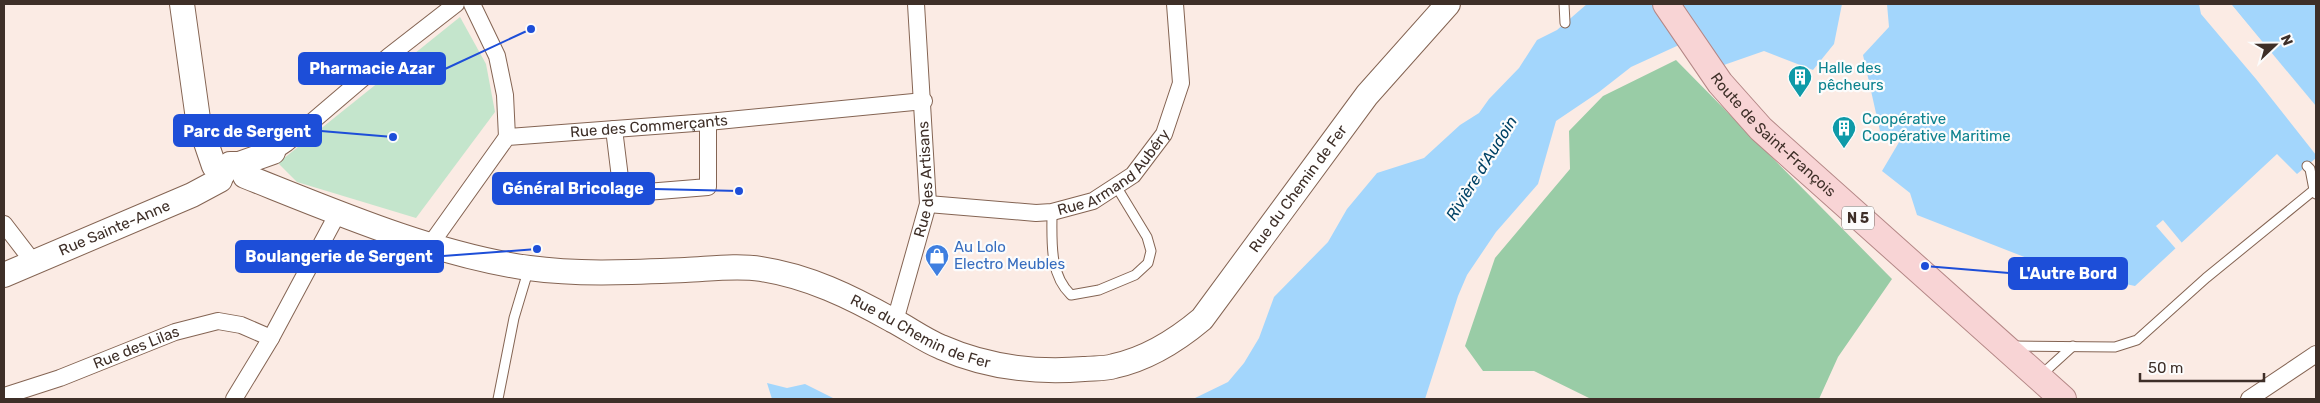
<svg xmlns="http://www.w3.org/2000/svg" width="2320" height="403" font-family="Rubik,sans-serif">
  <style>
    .green { fill: #c4e5cc }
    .forest { fill: #99cca6 }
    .water { fill: #a3d6fc }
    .pier { fill: #fbebe4 }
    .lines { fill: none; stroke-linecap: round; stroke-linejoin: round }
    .lane-casing { stroke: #846453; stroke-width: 11 }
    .street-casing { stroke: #846453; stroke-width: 18 }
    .secondary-casing { stroke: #846453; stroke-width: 26 }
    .primary-casing { stroke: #b48786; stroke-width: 28 }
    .lane { stroke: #fff; stroke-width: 9 }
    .street { stroke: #fff; stroke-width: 16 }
    .secondary { stroke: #fff; stroke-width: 24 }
    .primary { stroke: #f8d4d5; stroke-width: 26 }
    .labels { text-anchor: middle; stroke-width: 4.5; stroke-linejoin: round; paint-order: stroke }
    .shield { fill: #fcfcfc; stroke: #776c68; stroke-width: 1 }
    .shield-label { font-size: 14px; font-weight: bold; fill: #3e2f28 }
    .culture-label { font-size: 15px; fill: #0d838f; stroke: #fcfcfc; text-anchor: start }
    .street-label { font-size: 15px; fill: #3e2f28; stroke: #fcfcfc }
    .shop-label { font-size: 15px; fill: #366cbe; stroke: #fcfcfc; text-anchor: start }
    .water-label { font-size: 16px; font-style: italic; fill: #014366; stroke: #fcfcfc }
    .leader { fill: none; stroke: #1d4ed8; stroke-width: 2 }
    .callout-dot { fill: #1d4ed8; stroke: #fcfcfc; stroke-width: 2 }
    .callout { fill: #1d4ed8; stroke: #1d4ed8; stroke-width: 2 }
    .callout-label { font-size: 16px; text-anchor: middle; font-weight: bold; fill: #fff }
  </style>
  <rect width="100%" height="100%" fill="#fbebe4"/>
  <polygon class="green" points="460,17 486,64 495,112 416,218 297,182 278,163"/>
  <polygon class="forest" points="1676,60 1892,279 1838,357 1819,399 1591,399 1534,371 1483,371 1465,346 1495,258 1570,169 1569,131 1603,96"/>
  <g class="water">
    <polygon points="1587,4 1842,4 1834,44 1813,70 1764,51 1721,66 1679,45 1631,67 1599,92 1556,121 1538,184 1496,232 1467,275 1458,296 1425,399 1193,399 1228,382 1244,363 1259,338 1274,297 1328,242 1347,209 1377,173 1424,158 1460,125 1479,113 1489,99 1519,68 1537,40 1557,30"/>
    <polygon points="1887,4 2199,4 2201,14 2256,79 2316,155 2316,158 2297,174 2277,154 2135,286 2055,269 1917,215 1910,193 1882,171 1905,132 1880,131 1863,55 1889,27"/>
    <polygon points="2231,4 2316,4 2316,106"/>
    <polygon points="767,383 787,388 805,384 835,399 772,399"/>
  </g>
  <g class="pier">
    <polygon points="2228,4 2231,4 2316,108 2314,107"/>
    <polygon points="2163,220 2182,243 2176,249 2156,226"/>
  </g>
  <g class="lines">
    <g class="lane-casing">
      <g id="lane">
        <polyline points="1564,4 1565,23"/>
        <polyline points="2307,166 2310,169 2314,190"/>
        <path d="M1052 212C1052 241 1049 274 1071 295L1099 290 1135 275 1148 263 1151 251 1147 237 1116 186"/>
        <polyline points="2012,346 2115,347 2137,340 2206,278 2314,190 2316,194"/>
        <polyline points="2040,376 2073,346"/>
        <polyline points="498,399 514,318 529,268"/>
      </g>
    </g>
    <g class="street-casing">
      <g id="street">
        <polyline points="472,4 497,56 505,95 507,137"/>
        <polyline points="614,129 622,194 708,187 708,122"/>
        <polyline points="265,158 287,143 389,56 456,4"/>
        <path id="s1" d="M928 204 1036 213 1052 212 1093 201 1133 175 1164 134 1181 83 1175 4"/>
        <polyline points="4,224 34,263"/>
        <path id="s2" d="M430 245 507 137 708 122 924 101"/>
        <path id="s3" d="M895 321 928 204 916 4"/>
        <path id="s4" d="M4 396 60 378 175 332 218 321 241 325 271 338"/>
        <polyline points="234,399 271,338 338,213"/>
        <polyline points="2249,399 2316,354"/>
      </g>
    </g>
    <g class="secondary-casing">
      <g id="secondary">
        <polyline points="182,4 198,119 214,166 223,174"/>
        <polyline points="224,172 230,164 239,164 273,152"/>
        <path id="s5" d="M245 176C333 211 435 255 529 268 580 275 634 272 685 270 709 269 737 265 761 269 808 276 851 297 892 320 908 328 924 340 941 347 986 367 1035 373 1084 369 1094 368 1105 369 1114 366 1147 359 1177 340 1202 319L1367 95 1448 4"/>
        <path id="s6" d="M4 275 192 195 220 180"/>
      </g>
    </g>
    <g class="primary-casing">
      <g id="primary">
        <path id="s7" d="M1666 4 1720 83 1761 129 2063 399"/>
      </g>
    </g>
    <use href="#lane" class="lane"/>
    <use href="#street" class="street"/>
    <use href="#secondary" class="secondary"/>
    <use href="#primary" class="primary"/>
  </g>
  <defs>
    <g id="building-pin" transform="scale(1.25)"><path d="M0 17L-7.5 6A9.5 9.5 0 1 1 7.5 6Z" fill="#0f9aa8" stroke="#fcfcfc"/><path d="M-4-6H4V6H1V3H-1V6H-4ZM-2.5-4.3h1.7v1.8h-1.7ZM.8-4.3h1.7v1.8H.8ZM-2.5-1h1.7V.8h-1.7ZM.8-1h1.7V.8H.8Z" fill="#fff"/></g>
    <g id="shop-pin" transform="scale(1.25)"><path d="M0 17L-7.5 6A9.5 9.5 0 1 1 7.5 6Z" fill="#3f7fe0" stroke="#fcfcfc"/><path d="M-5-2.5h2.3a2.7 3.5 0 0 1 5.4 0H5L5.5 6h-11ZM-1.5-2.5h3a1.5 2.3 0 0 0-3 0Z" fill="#fff"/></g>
  </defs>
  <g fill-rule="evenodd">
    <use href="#building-pin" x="1800" y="77"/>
    <use href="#building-pin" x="1844" y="128"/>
    <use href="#shop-pin" x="937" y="256"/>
  </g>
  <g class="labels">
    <rect class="shield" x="1842" y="206.5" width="32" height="23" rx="4"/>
    <g class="shield-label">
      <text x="1858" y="223">N 5</text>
    </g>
    <g class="culture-label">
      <text x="1818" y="73">Halle des<tspan x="1818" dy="17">pêcheurs</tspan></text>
      <text x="1862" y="124">Coopérative<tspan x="1862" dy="17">Coopérative Maritime</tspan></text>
    </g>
    <g class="street-label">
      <text dy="5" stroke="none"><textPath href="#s2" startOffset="275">Rue des Commerçants</textPath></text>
      <text dy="5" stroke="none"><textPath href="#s7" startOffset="170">Route de Saint-François</textPath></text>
      <text dy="5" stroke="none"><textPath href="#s1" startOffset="200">Rue Armand Aubéry</textPath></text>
      <text dy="5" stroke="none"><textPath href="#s3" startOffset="146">Rue des Artisans</textPath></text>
      <text dy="5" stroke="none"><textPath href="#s5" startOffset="1168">Rue du Chemin de Fer</textPath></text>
      <text dy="5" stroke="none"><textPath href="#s6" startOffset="120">Rue Sainte-Anne</textPath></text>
      <text dy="5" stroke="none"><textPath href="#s5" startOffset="704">Rue du Chemin de Fer</textPath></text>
      <text dy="5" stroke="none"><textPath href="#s4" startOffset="141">Rue des Lilas</textPath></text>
    </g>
    <g class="shop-label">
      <text x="954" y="252">Au Lolo<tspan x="954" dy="17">Electro Meubles</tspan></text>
    </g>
    <g class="water-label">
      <text transform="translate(1481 168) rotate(-58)" y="6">Rivière d'Audoin</text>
    </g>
  </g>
  <path class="leader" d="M531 29L445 69M393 137L321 131M739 191L654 189M537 249L443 256M1925 266L2009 273"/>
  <g class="callout-dot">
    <circle cx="531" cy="29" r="5"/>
    <circle cx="393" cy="137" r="5"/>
    <circle cx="739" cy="191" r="5"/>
    <circle cx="537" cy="249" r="5"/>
    <circle cx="1925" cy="266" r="5"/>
  </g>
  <g class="callout">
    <rect x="299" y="53" width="146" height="31" rx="5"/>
    <rect x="174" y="115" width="147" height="31" rx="5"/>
    <rect x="493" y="173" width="161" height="31" rx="5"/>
    <rect x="236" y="241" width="207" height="31" rx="5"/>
    <rect x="2009" y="258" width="118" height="31" rx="5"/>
  </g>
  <g class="callout-label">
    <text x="372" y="74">Pharmacie Azar</text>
    <text x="247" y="137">Parc de Sergent</text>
    <text x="573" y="194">Général Bricolage</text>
    <text x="339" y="262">Boulangerie de Sergent</text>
    <text x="2068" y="279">L'Autre Bord</text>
  </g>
  <rect width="2320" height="403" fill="none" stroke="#3e2f28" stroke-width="10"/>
  <g transform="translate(2275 45) rotate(68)" stroke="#fcfcfc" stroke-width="4" paint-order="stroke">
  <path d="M0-4L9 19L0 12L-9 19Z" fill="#3e2f28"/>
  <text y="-8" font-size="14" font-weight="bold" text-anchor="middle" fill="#3e2f28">N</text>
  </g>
  <path d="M2140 373v8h124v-8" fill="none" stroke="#3e2f28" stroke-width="2.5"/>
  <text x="2148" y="373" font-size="15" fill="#3e2f28" stroke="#fcfcfc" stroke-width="4" paint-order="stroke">50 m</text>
</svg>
